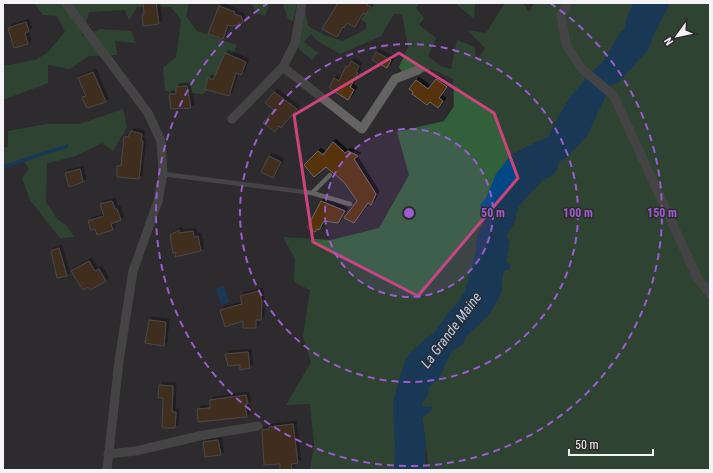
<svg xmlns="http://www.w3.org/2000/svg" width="713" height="473" font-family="'Roboto Condensed',sans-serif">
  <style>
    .green { fill: #31603a }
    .water { fill: #004885 }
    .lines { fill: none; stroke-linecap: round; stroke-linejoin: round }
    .stream { stroke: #004885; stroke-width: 3.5 }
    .building { fill: #573110; stroke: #6d6966; filter: url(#shadow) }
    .lane { stroke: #636361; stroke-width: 4.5 }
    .street { stroke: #636361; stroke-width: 9 }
    .marked { fill: none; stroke: #cc447a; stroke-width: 3; stroke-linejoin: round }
    .ring { fill: none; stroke: #995ecc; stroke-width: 2; stroke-dasharray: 7 5 }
    .labels { text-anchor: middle; stroke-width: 3; stroke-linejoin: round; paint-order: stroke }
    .water-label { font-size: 14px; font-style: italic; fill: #b1d0f3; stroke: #2e2b2e }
    .centre { fill: #995ecc; stroke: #2e2b2e; stroke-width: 2 }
    .ring-label { font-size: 12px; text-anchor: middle; font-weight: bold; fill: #995ecc; stroke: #2e2b2e; stroke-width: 3; stroke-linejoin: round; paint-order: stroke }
  </style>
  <defs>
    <filter id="shadow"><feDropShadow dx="3" dy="-3" stdDeviation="0" flood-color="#0009"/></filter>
  </defs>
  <rect width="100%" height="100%" fill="#2e2b2e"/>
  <g class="green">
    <polygon points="34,3 189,3 186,16 197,31 237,45 224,75 203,94 165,91 163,68 176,57 181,20 171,7 137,7 129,21 125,10 89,12 82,37 100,29 131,31 136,43 115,41 117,55 89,56 70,69 48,65 48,83 3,100 3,66 35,60 47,53 65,32 57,16 43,15"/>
    <polygon points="251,3 270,3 265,16 257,13"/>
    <polygon points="283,3 297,3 293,21 288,19 283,5"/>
    <polygon points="336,3 419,3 416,8 424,18 419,25 436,38 428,56 442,67 451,69 457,40 475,47 476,61 485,48 467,30 486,33 505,3 523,3 529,12 534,3 710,3 710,470 429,470 422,415 425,470 310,470 314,445 310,404 286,405 311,362 303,337 310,290 294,282 295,259 283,237 331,240 379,228 409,175 397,132 444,121 454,106 453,79 431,69 407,79 399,67 408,47 402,14 394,14 381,36 340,54 316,40 311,34 304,42 318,53 312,60 298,48 305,10 308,26 324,35 343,41 366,29 366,23"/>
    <polygon points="455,3 475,3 474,19"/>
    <polygon points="123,109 127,127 113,151 102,143 73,157 47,163 46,202 57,219 66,225 75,237 60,238 30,200 22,178 29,169 24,162 3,167 3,148 8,147 8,131 46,124 80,124"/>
  </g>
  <g class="water">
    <polygon points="633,3 670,3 653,37 648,50 619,82 611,85 587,136 567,157 559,162 557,170 552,176 543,180 519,206 514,224 506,236 510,241 506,262 511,265 510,270 504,270 502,281 502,292 489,315 466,337 463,344 452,351 439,378 428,389 429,394 421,405 427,407 433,406 432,410 422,418 426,445 425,461 428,470 394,470 395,451 393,402 400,376 406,359 410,353 425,339 434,333 449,312 459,301 465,291 476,250 476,242 479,230 483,226 484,214 480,205 486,198 496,174 512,154 549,136 554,124 569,99 592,71 603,62 620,32 624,30 626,20"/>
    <polygon points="224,286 229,302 221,305 216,289"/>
  </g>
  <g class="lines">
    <polyline class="stream" points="3,167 67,146"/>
  </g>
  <g class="building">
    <polygon points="143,3 156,3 159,24 143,26 142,15 144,14"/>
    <polygon points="338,3 368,3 367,5 371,7 366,14 363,13 355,27 347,23 344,28 343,27 337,37 322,29"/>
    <polygon points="219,6 235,12 234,14 241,16 243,22 239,25 233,26 228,25 223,39 208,34"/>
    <polygon points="26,22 29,31 25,33 28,44 14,48 8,28"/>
    <polygon points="376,52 391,60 387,68 372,60"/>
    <polygon points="225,53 246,62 241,75 236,73 229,96 205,89 208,78 213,80"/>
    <polygon points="351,61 359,66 356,72 358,73 350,87 354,90 348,100 329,88 334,78 339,81 346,66 348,67"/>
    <polygon points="93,72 106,102 87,108 82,97 86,96 78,78"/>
    <polygon points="436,79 447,87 439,98 443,101 438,108 430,102 427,105 412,94 413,92 409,89 416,80 428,89"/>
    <polygon points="187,86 191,108 171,109 169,94 176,94 176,87"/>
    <polygon points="274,92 297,109 281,128 279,126 275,132 263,123 274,110 265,103"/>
    <polygon points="131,131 142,134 141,141 143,141 139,179 117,177 117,166 121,166 124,137 128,137"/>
    <polygon points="333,142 345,153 348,151 358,156 354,159 376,194 371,205 368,203 354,223 344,218 357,201 344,182 326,167 314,177 304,165 318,151 323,155"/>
    <polygon points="269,156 281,162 273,178 261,172"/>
    <polygon points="80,169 83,182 69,187 65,173"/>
    <polygon points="112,201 115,209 117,209 121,220 111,224 113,230 97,235 95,229 91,230 88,221 104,216 100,204"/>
    <polygon points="321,201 345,211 338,223 324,221 319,230 317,229 315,232 307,228"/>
    <polygon points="179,230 180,233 193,231 194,237 198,236 201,251 175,257 176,252 173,253 170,235"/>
    <polygon points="59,248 67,276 57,278 51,251"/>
    <polygon points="89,261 95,271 99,269 106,281 90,290 88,287 83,290 71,271"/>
    <polygon points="259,291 262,302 261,320 256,320 256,328 243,328 243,321 225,327 220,310 242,304 240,296"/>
    <polygon points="149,320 166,322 164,346 145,343"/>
    <polygon points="248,352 250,368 240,370 240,365 228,366 225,354"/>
    <polygon points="159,385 173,386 172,412 176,412 175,428 162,428 163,398 158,398"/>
    <polygon points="246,395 248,404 245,404 247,417 198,422 197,409 210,408 210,400"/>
    <polygon points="293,424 298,463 291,464 292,470 280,470 280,464 264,465 262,430 269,429 269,427"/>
    <polygon points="218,440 221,455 205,457 203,442"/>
  </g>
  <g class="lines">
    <g class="lane">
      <polyline points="163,174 312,193 350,204"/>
      <polyline points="312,193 330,175"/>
    </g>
    <g class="street">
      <polyline points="66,3 148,113 161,141 163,174 158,201 133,271 119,361 107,470"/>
      <polyline points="567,3 561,15 566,44 581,68 613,95 619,107 697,277 710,294"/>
      <polyline points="283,67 295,43 302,3"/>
      <polyline points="232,119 283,67 362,129 395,79 418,70"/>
      <polyline points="108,454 136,451 199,436 258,426"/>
    </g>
  </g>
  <path d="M0 0H713V473H0ZM399 53 494 113 518 178 418 296 313 242 294 115Z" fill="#2e2b2e" fill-opacity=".55" fill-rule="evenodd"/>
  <path class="marked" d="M399 53 494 113 518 178 418 296 313 242 294 115Z"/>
  <circle cx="409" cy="213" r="84" fill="#995ecc" fill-opacity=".12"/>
  <g class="ring">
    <circle cx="409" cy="213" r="84"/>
    <circle cx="409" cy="213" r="169"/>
    <path d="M550 3A253 253 0 1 1 268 3"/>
  </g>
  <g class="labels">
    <g class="water-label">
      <text transform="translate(451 330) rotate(-53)" y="5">La Grande Maine</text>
    </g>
  </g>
  <circle cx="409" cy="213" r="6" class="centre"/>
  <g class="ring-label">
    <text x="493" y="217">50 m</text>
    <text x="578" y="217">100 m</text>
    <text x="662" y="217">150 m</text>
  </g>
  <rect width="713" height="473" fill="none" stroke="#f4f3f5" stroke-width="8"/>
  <g transform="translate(677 36) rotate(237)" stroke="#2e2b2e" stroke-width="3" paint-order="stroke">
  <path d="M0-3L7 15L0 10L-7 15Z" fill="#f4f3f5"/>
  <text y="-6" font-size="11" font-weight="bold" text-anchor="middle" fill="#f4f3f5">N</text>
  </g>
  <path d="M569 449v6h84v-6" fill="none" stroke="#f4f3f5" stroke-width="2"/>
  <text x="575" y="449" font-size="12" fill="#f4f3f5" stroke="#2e2b2e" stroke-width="3" paint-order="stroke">50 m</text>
</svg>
